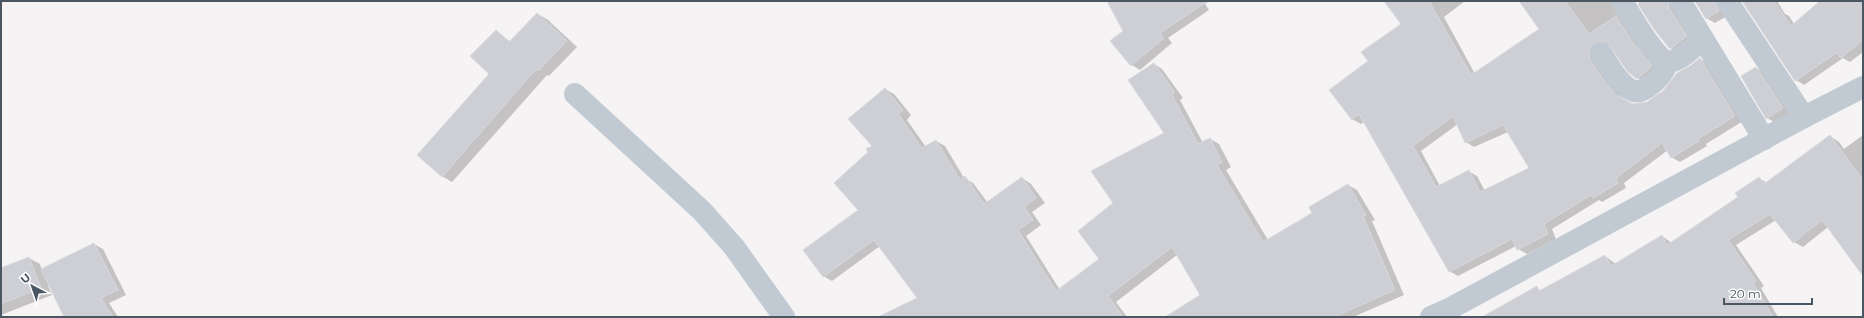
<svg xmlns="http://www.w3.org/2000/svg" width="1864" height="318" font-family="Montserrat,sans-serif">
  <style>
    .shadow { fill: #0003; fill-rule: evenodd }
    .building { fill: #cdcfd5; stroke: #d7d9de; fill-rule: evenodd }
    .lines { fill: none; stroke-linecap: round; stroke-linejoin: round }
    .minor { stroke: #c1cad2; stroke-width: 22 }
  </style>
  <rect width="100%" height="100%" fill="#f5f3f3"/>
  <g class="shadow">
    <polygon points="1108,1 1210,1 1205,4 1209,10 1168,38 1172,43 1140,70 1132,65 1124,31"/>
    <path d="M1386 1H1465L1444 17 1475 74 1541 29 1535 1H1619L1660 71 1646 83 1638 78 1610 45 1603 47 1619 95 1628 103 1636 105 1644 104 1663 92 1700 59 1709 64 1743 121 1706 144 1707 146 1680 162 1671 157 1668 150 1624 183 1626 188 1602 202 1599 200 1552 229 1556 239 1527 254 1518 249 1516 246 1458 276 1449 271 1364 122 1361 124 1352 119 1369 61 1402 25ZM1458 124 1466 142 1474 147 1508 132 1530 168 1485 191 1477 176 1468 171 1440 186 1421 151Z"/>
    <polygon points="1638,1 1677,1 1695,42 1679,53 1671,48 1655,28"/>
    <polygon points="1695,1 1724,1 1727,16 1715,23 1706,18"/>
    <polygon points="1743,1 1777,1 1785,14 1789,16 1794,24 1822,1 1863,1 1863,52 1850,62 1843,58 1804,85 1796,80"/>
    <polygon points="538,14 548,20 577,47 549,76 547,75 452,182 442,176 491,74 496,31 511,42"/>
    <polygon points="1154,64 1162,69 1183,98 1180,100 1203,143 1210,139 1219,144 1231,167 1226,170 1268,240 1314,213 1348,185 1357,190 1375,220 1372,221 1404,295 1353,317 1167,317 1202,296 1177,255 1116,302 1127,317 935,317 880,246 832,281 823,276 860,210 869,152 873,146 885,89 894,94 911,115 907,120 926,147 936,141 945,146 964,178 973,183 988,203 1022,178 1031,184 1045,203 1032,212 1041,225 1026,236 1060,290 1100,259 1115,203 1166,133"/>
    <polygon points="1756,68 1765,73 1791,113 1776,123 1767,118"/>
    <polygon points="1863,135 1863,274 1828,227 1803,247 1794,242 1776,220 1736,245 1764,286 1761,288 1778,317 1489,317 1537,288 1542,291 1605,256 1616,264 1662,236 1672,243 1739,198 1759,178 1767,183 1830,136 1839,142 1844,149"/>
    <polygon points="94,244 103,249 126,295 109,303 118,317 67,317 50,285 48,286 52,295 1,315 1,269 29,258 40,264 42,270"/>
  </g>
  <g class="building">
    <polygon points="1107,1 1208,1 1160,33 1164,38 1131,66 1110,41 1123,31"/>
    <path d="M1384 1H1429L1471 75 1539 29 1519 1H1565L1589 34 1616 16 1633 43 1652 66 1637 79 1628 72 1607 42 1600 41 1594 43 1590 48 1589 54 1590 59 1605 82 1616 95 1633 104 1647 102 1663 91 1677 73 1690 66 1700 58 1735 116 1698 139 1699 141 1671 158 1662 143 1616 178 1618 183 1593 198 1591 195 1544 224 1548 234 1517 250 1512 239 1449 272 1359 114 1352 120 1329 90 1368 61 1361 52 1401 24ZM1453 116 1465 143 1503 125 1529 168 1480 192 1469 170 1436 187 1413 146Z"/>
    <polygon points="1642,1 1668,1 1669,8 1687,36 1670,49 1654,29 1638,4"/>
    <polygon points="1695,1 1715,1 1719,11 1706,19"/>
    <polygon points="1742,1 1774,1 1791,26 1820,1 1863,1 1863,40 1841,58 1836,53 1795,81"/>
    <polygon points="537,13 567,41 538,71 536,69 442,177 417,155 489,74 470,56 496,30 509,42"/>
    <polygon points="1154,63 1175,93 1172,95 1198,144 1210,138 1222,162 1217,165 1263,242 1312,213 1309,207 1348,184 1366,215 1363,216 1395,290 1334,317 1165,317 1200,295 1172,247 1108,296 1123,317 878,317 917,298 874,240 823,277 803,250 858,210 834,183 868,152 866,149 872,146 848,119 885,88 903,110 898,114 922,148 936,140 960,180 965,176 984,204 1022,177 1036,198 1024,207 1033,220 1018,230 1056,291 1099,259 1078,231 1113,203 1091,171 1164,133 1128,80"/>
    <polygon points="1756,67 1783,108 1766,119 1741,76"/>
    <polygon points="1830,135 1863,180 1863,276 1822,220 1793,243 1770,214 1728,240 1756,281 1753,283 1773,317 1482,317 1537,286 1539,291 1605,255 1611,266 1662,235 1667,245 1738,197 1735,193 1759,177 1764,184"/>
    <polygon points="94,243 118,290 101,298 113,317 64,317 41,269"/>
    <polygon points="29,257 41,288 1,304 1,268"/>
  </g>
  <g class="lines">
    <g class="minor">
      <path d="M1622 1C1629 12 1657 63 1669 62 1682 60 1694 46 1703 39"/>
      <polyline points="1680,1 1764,139"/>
      <polyline points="1727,1 1804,117"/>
      <path d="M1601 53C1609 65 1619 86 1634 91 1639 93 1644 89 1648 87 1657 81 1664 72 1668 62"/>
      <polyline points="575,94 702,211 734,247 784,317"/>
      <polyline points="1431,317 1451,308 1804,117 1863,87"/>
    </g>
  </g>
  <rect width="1864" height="318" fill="none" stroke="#4a5661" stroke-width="4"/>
  <g transform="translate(32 286) rotate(319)" stroke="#ffffff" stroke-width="3" paint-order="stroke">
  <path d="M0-3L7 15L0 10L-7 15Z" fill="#4a5661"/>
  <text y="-6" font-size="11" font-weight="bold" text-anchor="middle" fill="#4a5661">U</text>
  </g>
  <path d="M1724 298v6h88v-6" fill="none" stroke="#4a5661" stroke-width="2"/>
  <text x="1730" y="298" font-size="12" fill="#4a5661" stroke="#ffffff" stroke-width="3" paint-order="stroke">20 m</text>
</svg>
